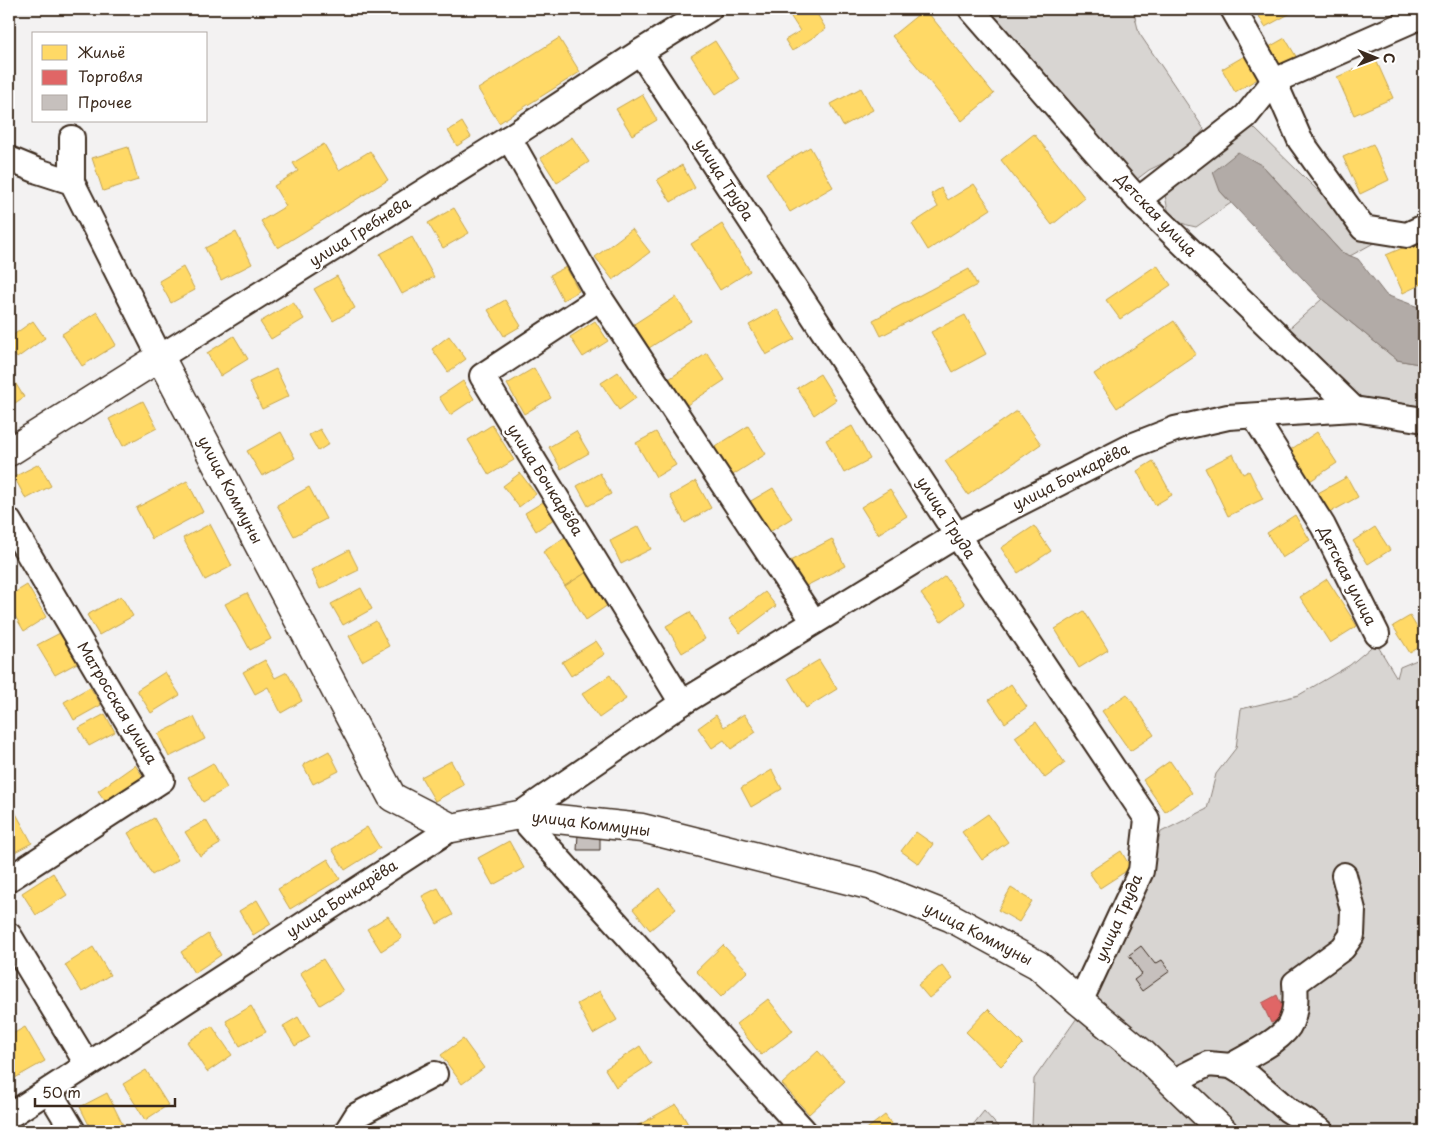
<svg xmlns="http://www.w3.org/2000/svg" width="1433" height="1140" font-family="'Playpen Sans',sans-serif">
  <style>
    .green { fill: #d8d5d2; stroke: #8a8078 }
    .water { fill: #b2aba7; stroke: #827770 }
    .homes { fill: #ffd966; stroke: #c4a450 }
    .shops { fill: #e06666; stroke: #ae5450 }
    .building { fill: #c6c0bd; stroke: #3b2a1e }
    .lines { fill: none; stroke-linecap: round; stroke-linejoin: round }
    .minor-casing { stroke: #3b2a1e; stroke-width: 28 }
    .major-casing { stroke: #3b2a1e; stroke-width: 31 }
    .minor { stroke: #fff; stroke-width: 24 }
    .major { stroke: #fff; stroke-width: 28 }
    .labels { text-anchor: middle; stroke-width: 5; stroke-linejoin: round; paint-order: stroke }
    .street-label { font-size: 15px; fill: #3b2a1e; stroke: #fff }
  </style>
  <rect width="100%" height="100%" fill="#f3f2f2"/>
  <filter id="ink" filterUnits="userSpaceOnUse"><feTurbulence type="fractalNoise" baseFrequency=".02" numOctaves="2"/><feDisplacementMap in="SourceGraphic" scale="10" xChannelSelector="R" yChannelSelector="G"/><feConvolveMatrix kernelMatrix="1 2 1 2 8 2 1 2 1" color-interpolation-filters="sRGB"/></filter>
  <g filter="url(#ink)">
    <g class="green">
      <polygon points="983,9 1133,9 1139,33 1204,129 1186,152 1149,170 1132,183"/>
      <path d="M1243 125 1253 127 1357 229 1381 239 1350 256 1341 252 1263 166 1220 191 1231 203 1196 227C1167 221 1168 214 1164 187Z"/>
      <polygon points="1322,299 1397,360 1424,365 1424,412 1354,401 1284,333"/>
      <polygon points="1376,643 1397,678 1400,667 1424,657 1424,1131 1239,1131 1232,1122 1093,995 1146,884 1161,832 1207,809 1216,774 1236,748 1241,709 1299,695 1350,665"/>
      <polygon points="1079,1015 1215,1131 1019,1131 1032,1126 1034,1079"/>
      <polygon points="984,1111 1002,1131 968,1131"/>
    </g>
    <polygon class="water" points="1238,152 1263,166 1341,252 1358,259 1386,295 1424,309 1424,365 1397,360 1322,299 1220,191 1213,172"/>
    <g class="homes">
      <polygon points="786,9 814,9 826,29 792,51 785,40 800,31"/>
      <polygon points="925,9 994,94 962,121 892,36"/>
      <polygon points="1255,9 1288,9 1291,13 1265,27"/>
      <polygon points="559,38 580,72 499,123 478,89"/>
      <polygon points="1285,38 1297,58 1280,67 1269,47"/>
      <polygon points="715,41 739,79 716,94 691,56"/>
      <polygon points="1248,54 1261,77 1235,92 1222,69"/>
      <polygon points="1376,60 1393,98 1354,115 1337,77"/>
      <polygon points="861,88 873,110 843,126 831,104"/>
      <polygon points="642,94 657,120 632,135 616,109"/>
      <polygon points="462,122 471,137 457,146 448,131"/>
      <polygon points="1034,134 1085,198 1052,225 1001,160"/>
      <polygon points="572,137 589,162 557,183 541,158"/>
      <polygon points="324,144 339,170 370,151 388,180 278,248 261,221 286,206 274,186 298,171 293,163"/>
      <polygon points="1373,144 1389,180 1360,194 1343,157"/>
      <polygon points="128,147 138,180 103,191 92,158"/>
      <polygon points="810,147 833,187 790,212 766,173"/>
      <polygon points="682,165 695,188 671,202 657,180"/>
      <polygon points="974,184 991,209 928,250 912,224 938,207 931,194 941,188 948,200"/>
      <polygon points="454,208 469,233 443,248 428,223"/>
      <polygon points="722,224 750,271 720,290 691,244"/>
      <polygon points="632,229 650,252 613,280 595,257"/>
      <polygon points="236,232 252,264 221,280 205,248"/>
      <polygon points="412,237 434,277 402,294 380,254"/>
      <polygon points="1421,240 1424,248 1424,283 1403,293 1386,255"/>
      <polygon points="1157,265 1171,285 1120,319 1106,300"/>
      <polygon points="183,267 195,290 171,303 159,281"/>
      <polygon points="566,267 579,291 563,300 550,275"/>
      <polygon points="969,269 977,285 881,336 873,320"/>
      <polygon points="337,276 355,308 333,321 314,289"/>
      <polygon points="676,297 691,321 649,348 634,324"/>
      <polygon points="505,300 521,326 504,336 488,310"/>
      <polygon points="293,302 304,319 271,339 260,322"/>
      <polygon points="777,309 795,339 766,355 749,325"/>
      <polygon points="97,312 116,345 82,366 62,334"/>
      <polygon points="965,315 986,354 953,372 931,332"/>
      <polygon points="33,321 45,338 17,358 9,346 9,338"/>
      <polygon points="595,321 608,341 583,357 570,337"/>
      <polygon points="1174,321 1196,354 1117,408 1094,374"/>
      <polygon points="234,336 248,359 220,376 207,353"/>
      <polygon points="449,336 466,359 448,372 432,349"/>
      <polygon points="707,353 725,380 687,405 669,379"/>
      <polygon points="534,368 551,398 524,414 507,384"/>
      <polygon points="276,369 289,396 262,409 249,382"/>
      <polygon points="618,372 636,398 619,410 601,383"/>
      <polygon points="9,373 24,397 9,407"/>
      <polygon points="820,374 836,400 814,415 797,388"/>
      <polygon points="463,381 474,399 450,415 439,397"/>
      <polygon points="143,401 157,428 123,446 109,419"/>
      <polygon points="1017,411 1041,444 968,495 945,461"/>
      <polygon points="492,425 514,460 489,475 468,440"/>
      <polygon points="748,426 766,454 728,478 710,450"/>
      <polygon points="852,426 870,459 844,473 826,440"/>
      <polygon points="320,429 329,444 318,451 309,435"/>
      <polygon points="576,431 589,453 561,469 549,447"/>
      <polygon points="281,432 295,458 262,476 247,451"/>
      <polygon points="656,432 676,465 656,477 636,443"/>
      <polygon points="1317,432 1337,463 1310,481 1290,450"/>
      <polygon points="1233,454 1243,474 1249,471 1263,499 1228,516 1205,468"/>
      <polygon points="1153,461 1172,495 1155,505 1137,471"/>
      <polygon points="39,464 51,486 26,499 14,477"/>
      <polygon points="520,473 536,494 519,507 503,486"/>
      <polygon points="600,473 611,494 588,506 577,486"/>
      <polygon points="1347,477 1358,497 1329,513 1318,493"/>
      <polygon points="187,481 203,512 152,539 136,508"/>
      <polygon points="696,481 711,508 685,523 670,496"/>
      <polygon points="309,487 326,519 294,536 277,505"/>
      <polygon points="773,488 792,518 768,533 749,502"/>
      <polygon points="890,489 907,516 878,534 861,507"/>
      <polygon points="543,502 554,519 536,531 525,513"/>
      <polygon points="1295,515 1310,540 1282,558 1267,533"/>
      <polygon points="210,524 232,566 205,580 183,538"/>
      <polygon points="639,526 651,549 621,564 610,541"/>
      <polygon points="1034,526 1051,551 1018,573 1001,548"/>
      <polygon points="1375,527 1390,550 1368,564 1353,541"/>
      <polygon points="565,537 587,572 565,586 543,552"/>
      <polygon points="832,539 845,566 804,587 790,561"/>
      <polygon points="349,550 359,570 320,589 311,570"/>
      <polygon points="587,572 608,605 586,620 565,586"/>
      <polygon points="945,576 965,604 941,622 921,594"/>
      <polygon points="1327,579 1357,626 1330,643 1300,597"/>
      <polygon points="27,585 46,617 24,631 9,606 9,596"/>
      <polygon points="361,588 372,609 343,625 331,604"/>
      <polygon points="765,592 776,606 740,633 729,619"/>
      <polygon points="247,593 271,639 250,650 225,604"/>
      <polygon points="121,596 133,616 99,635 87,615"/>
      <polygon points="1084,611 1108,650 1079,668 1055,629"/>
      <polygon points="690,612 705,639 682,653 666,626"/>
      <polygon points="1410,616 1424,639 1424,644 1410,653 1393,626"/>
      <polygon points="376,621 389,646 362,661 349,636"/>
      <polygon points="60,633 77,663 55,675 37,645"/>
      <polygon points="596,641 605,654 571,676 562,662"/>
      <polygon points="265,660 275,678 287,672 302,701 281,713 268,687 255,694 243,672"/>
      <polygon points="819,660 837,689 806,708 788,678"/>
      <polygon points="165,672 180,695 151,713 137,690"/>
      <polygon points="610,675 626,699 599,718 582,694"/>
      <polygon points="1011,684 1027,707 1005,723 989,700"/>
      <polygon points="90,687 101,705 74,720 64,702"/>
      <polygon points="1127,694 1154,735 1130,751 1102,711"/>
      <polygon points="105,714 115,732 89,746 79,728"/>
      <polygon points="744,714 756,732 731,749 724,740 712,748 698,728 716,715 724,727"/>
      <polygon points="194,717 205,739 169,757 158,734"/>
      <polygon points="1036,722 1065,763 1045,778 1015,737"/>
      <polygon points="329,751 339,771 313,784 303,765"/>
      <polygon points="451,761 464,785 435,801 421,777"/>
      <polygon points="1170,761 1192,793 1165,812 1143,780"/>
      <polygon points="213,763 227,788 203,802 188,777"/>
      <polygon points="135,765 145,779 108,805 98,791"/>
      <polygon points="772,770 782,789 751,807 741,788"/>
      <polygon points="13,808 32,843 9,855 9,810"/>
      <polygon points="988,814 1008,842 982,860 962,832"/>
      <polygon points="154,818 178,860 152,875 128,833"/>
      <polygon points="206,820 220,844 200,856 185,832"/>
      <polygon points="367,827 380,848 345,870 332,849"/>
      <polygon points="916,832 933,844 919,864 901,851"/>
      <polygon points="509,841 524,868 493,885 478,858"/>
      <polygon points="1121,851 1131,868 1100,888 1089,872"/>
      <polygon points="328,859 340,879 290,909 278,889"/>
      <polygon points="53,873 67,895 36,915 22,893"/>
      <polygon points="438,888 453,915 437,924 422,896"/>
      <polygon points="659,888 676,909 650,930 633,909"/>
      <polygon points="1011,888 1032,901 1019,922 998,910"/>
      <polygon points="257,900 271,924 253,935 239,911"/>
      <polygon points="388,916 402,938 381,951 367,929"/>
      <polygon points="208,934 221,955 194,973 181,952"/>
      <polygon points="723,945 748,971 721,997 696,971"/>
      <polygon points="93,947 110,975 82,992 65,965"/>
      <polygon points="323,959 343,991 320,1005 300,973"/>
      <polygon points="942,965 953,979 929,998 918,985"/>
      <polygon points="600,991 617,1020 593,1034 577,1004"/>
      <polygon points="768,999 793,1031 761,1055 736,1024"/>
      <polygon points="251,1006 266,1032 240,1046 226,1021"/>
      <polygon points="988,1009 1023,1044 1001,1066 966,1032"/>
      <polygon points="298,1017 310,1037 295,1046 283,1026"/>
      <polygon points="212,1026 232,1055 207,1072 187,1042"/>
      <polygon points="25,1027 45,1061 15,1078 9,1068 9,1036"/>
      <polygon points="463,1039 484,1068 462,1084 441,1055"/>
      <polygon points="640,1046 651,1064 616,1087 605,1069"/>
      <polygon points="818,1051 845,1081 809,1114 782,1084"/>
      <polygon points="146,1070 168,1105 145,1120 123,1084"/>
      <polygon points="107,1093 124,1127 116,1131 92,1131 80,1107"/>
      <polygon points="676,1104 688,1124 676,1131 640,1131 637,1126"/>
      <polygon points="885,1115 897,1131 864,1131"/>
      <polygon points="47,1124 51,1131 35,1131"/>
    </g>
    <polygon class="shops" points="1277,995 1286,1016 1271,1023 1262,1003"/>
    <g class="building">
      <polygon points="578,834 600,834 600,850 577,850"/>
      <polygon points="1141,946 1155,964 1162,960 1170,971 1142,991 1134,980 1142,974 1129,955"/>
    </g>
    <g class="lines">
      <g class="minor-casing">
        <g id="minor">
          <polyline points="971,9 1138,200 1354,409"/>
          <polyline points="1233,9 1274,81 1300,140 1363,228 1407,235 1424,227"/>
          <polyline points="640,52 957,535 1147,819 1141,871 1080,1002"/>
          <polyline points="72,138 72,182"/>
          <polyline points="509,138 600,298 814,622"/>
          <polyline points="9,159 38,171 72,182 160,357 509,138 640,52 709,9"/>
          <polyline points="1138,200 1246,116 1274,81 1424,15"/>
          <polyline points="600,298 482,376 682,703"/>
          <polyline points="1254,416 1323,526 1377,634"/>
          <polyline points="9,521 162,780 9,879"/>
          <polyline points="9,935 87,1064"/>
          <path d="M1231 1066C1247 1056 1284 1040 1291 1022 1296 1011 1296 995 1295 983L1343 948 1352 935 1353 910 1344 875"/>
          <polyline points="1172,1082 1208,1064 1231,1066 1251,1078 1288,1110 1321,1131"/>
          <polyline points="49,1091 73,1131"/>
          <polyline points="9,1116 452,828"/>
          <polyline points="347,1131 357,1115 435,1074"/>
          <polyline points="804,1131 519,815 682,703 957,535 1134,445 1175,429 1228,417 1354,409 1424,420"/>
        </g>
      </g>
      <g class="major-casing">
        <polyline id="major" points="9,452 160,357 392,797 452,828 519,815 642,828 872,886 950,917 1038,965 1080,1002 1143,1054 1223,1131"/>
      </g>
      <use href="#minor" class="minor"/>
      <use href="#major" class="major"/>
    </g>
  </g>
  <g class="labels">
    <g class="street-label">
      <text transform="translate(724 180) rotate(57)" y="5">улица Труда</text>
      <text transform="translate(1156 215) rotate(46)" y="5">Детская улица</text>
      <text transform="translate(360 232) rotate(-32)" y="5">улица Гребнева</text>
      <text transform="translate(1071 477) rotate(-27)" y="5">улица Бочкарёва</text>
      <text transform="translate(545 480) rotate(58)" y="5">улица Бочкарёва</text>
      <text transform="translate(230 490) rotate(62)" y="5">улица Коммуны</text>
      <text transform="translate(946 518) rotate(57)" y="5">улица Труда</text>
      <text transform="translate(1347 576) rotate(63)" y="5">Детская улица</text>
      <text transform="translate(117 703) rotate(59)" y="5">Матросская улица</text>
      <text transform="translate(591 824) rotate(7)" y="5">улица Коммуны</text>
      <text transform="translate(342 899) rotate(-33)" y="5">улица Бочкарёва</text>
      <text transform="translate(1119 918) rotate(-66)" y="5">улица Труда</text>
      <text transform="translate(978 934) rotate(27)" y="5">улица Коммуны</text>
    </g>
  </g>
  <rect width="1433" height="1140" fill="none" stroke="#fff" stroke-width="30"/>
  <rect x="15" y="15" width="1403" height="1110" fill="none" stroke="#3b2a1e" stroke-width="2" filter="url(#ink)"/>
  <rect x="32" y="32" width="175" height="90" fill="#ffffff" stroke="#b1aaa5"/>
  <rect x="42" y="45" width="25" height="15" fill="#ffd966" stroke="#b1aaa5"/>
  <text x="78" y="58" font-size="15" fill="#3b2a1e">Жильё</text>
  <rect x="42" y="70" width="25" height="15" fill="#e06666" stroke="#b1aaa5"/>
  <text x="78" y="82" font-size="15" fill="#3b2a1e">Торговля</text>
  <rect x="42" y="95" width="25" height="15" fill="#c6c0bd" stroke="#b1aaa5"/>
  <text x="78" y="108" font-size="15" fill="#3b2a1e">Прочее</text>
  <g transform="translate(1376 58) rotate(91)" stroke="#ffffff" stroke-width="4" paint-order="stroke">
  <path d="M0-4L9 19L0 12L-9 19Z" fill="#3b2a1e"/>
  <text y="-8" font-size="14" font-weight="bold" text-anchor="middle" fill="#3b2a1e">С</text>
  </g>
  <path d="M35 1098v8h140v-8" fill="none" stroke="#3b2a1e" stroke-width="2.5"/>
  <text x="42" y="1098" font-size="15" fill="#3b2a1e" stroke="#ffffff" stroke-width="4" paint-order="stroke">50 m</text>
</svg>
